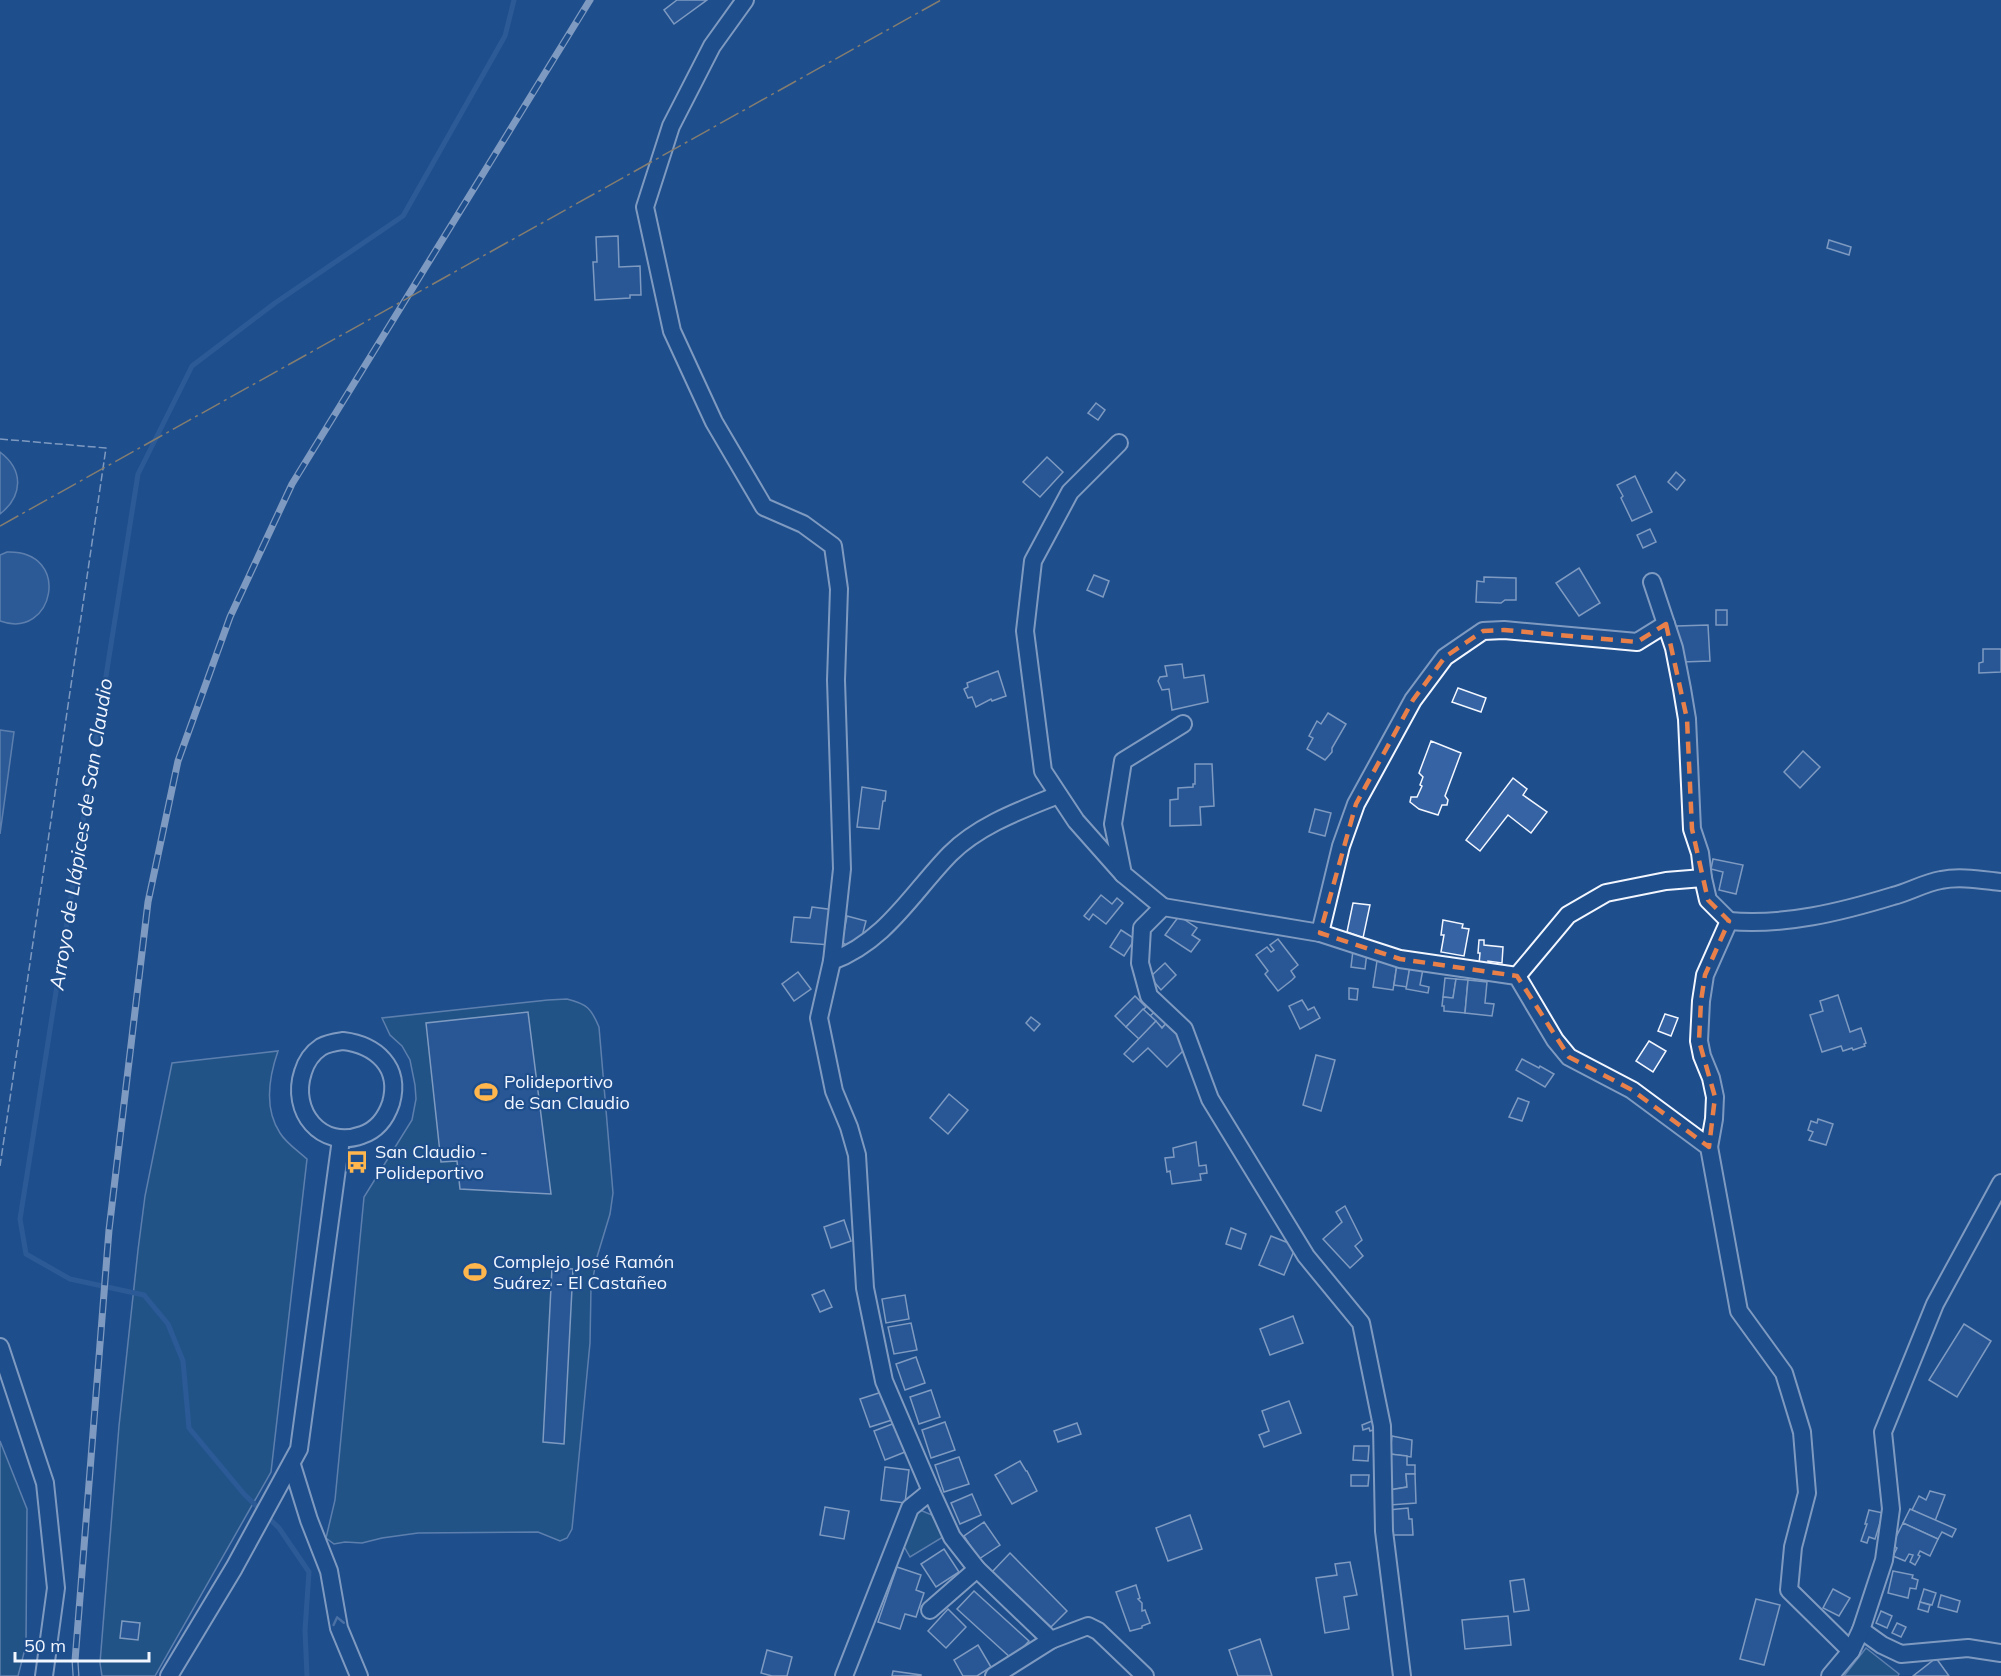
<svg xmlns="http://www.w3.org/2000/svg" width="2001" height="1676" font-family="Mulish,sans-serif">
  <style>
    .green { fill: #245a82; stroke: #a8bbd7; stroke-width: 1.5 }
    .water { fill: #3b69a3; stroke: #a8bbd7; stroke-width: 1.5 }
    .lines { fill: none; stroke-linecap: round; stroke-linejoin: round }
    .stream { stroke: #3b69a3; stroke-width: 5 }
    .building { fill: #3563a3; stroke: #f2f6ff; stroke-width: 1.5 }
    .street-casing { stroke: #f2f6ff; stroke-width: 20 }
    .street { stroke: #1f4e8c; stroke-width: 16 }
    .rail-casing { stroke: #f2f6ff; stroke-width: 7 }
    .rail { stroke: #1f4e8c; stroke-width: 4.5; stroke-dasharray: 14; stroke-linecap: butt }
    .fence { stroke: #f2f6ff; stroke-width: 1.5; stroke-dasharray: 8 3; stroke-linecap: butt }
    .power { stroke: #ffb74d; stroke-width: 1.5; stroke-dasharray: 21 4.5 3 4.5; stroke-linecap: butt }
    .oneway { stroke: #7e9ac0 }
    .marked { fill: none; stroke: #ea8049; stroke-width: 4.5; stroke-dasharray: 12 8; stroke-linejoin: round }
    .labels { text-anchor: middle; stroke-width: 4.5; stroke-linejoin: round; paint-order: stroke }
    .poi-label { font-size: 18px; fill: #f2f6ff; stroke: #1f4e8c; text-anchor: start }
    .water-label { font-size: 20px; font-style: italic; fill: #f2f6ff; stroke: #1f4e8c }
  </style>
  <rect width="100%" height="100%" fill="#1f4e8c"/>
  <g class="green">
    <path d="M567 999C587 1004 591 1008 599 1027L613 1193 610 1214 597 1257 591 1288 590 1343 572 1529 567 1538 560 1541 538 1532 418 1533 382 1538 362 1543 345 1542 334 1544 326 1538 335 1500 364 1197 412 1120 416 1099 415 1085 410 1060 402 1046 390 1035 382 1018 548 1000Z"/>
    <path d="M278 1051C269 1077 264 1109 280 1133 286 1143 298 1151 307 1159L271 1472 155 1676H102L100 1663 119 1426 138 1250 145 1196 172 1063Z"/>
    <polygon points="0,1441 27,1509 26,1645 18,1676 0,1676"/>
    <polygon points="920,1510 932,1515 943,1537 910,1557 902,1543 914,1513"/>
    <polygon points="1866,1648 1899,1674 1898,1676 1844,1676"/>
  </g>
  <g class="water">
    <path d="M0 452C24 470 23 496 0 514Z"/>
    <path d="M7 552C73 550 54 641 0 621V555Z"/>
    <polygon points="0,730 14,732 0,834"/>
  </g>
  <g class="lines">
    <polyline class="stream" points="307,1676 305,1630 309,1572 279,1528 244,1494 189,1428 183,1361 168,1324 144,1295 70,1279 26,1254 20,1219 138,474 192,366 275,303 403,216 505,36 514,0"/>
  </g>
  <g class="building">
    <polygon points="677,0 707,0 674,24 664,10"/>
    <polygon points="618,236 619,267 640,266 641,295 630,295 630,298 595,300 593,262 597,262 596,237"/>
    <polygon points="1829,240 1851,247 1849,255 1827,248"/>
    <polygon points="1096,403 1105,410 1098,420 1088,413"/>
    <polygon points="1047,457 1063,472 1040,497 1023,482"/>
    <polygon points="1676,472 1685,480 1677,490 1668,482"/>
    <polygon points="1635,476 1652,512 1632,521 1621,498 1623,496 1617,485"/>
    <polygon points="1650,529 1656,542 1643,548 1637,535"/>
    <polygon points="1579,568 1600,603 1579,616 1556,583"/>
    <polygon points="1094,575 1109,581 1103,597 1087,590"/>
    <polygon points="1484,577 1516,578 1516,600 1505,600 1501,603 1476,602 1477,581 1484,582"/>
    <rect x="1716" y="610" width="11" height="15"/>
    <polygon points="1708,625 1710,661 1682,662 1679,656 1677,626"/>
    <polygon points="1983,649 2001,649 2001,672 1979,673 1979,663 1983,662"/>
    <polygon points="1182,664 1184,678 1204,675 1208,702 1172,710 1169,689 1162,690 1158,681 1160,677 1167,676 1165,666"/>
    <polygon points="998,671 1006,696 992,701 991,699 976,707 972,697 968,698 964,689 968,687 967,683"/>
    <polygon points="1458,688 1486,698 1481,712 1452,702"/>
    <polygon points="1328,713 1346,724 1332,748 1332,752 1325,760 1307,749 1313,738 1309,736 1317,721 1321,724"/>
    <polygon points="1431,741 1461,753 1445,796 1448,800 1447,805 1442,805 1438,815 1419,809 1410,802 1411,797 1417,797 1422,786 1420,785 1423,777 1419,773"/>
    <polygon points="1803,751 1820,767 1800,788 1784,772"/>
    <polygon points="1195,764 1212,764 1214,806 1200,807 1201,825 1170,826 1170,800 1178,799 1178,788 1193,787 1193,784 1195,784"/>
    <polygon points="1513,778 1527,789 1523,795 1547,812 1531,833 1508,815 1480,851 1466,840"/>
    <polygon points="862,787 886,791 885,801 883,801 879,829 857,827"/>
    <polygon points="1315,809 1331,813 1325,836 1309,832"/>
    <polygon points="1713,859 1743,865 1736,894 1719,890 1723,872 1711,869"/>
    <polygon points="1101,895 1112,904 1117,898 1123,903 1106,924 1093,914 1089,920 1084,916"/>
    <polygon points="1353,903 1370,905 1363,938 1347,932"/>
    <polygon points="812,907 835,910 831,945 791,942 794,917 810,918"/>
    <polygon points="847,916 866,921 861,940 849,947 842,942"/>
    <polygon points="1179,916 1197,928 1192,935 1200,940 1191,952 1165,935"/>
    <polygon points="1443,920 1463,924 1462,928 1469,929 1464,956 1441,952 1444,935 1441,935"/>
    <polygon points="1121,930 1135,939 1124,956 1110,947"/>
    <polygon points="1278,939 1298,965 1291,971 1295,977 1292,980 1278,991 1265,974 1268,971 1256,955 1267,947 1271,952 1274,950 1270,945"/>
    <polygon points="1479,940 1484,940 1484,945 1503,947 1502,963 1488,961 1488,965 1479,964 1480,953 1478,953"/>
    <polygon points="1353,950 1367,952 1365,969 1351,967"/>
    <polygon points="1377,961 1397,964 1393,990 1373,987"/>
    <polygon points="1165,963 1176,975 1161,990 1150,977"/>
    <polygon points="1397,964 1410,966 1407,987 1394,985"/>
    <polygon points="1410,966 1423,969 1420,985 1429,987 1428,993 1406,989"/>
    <polygon points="798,972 811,989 794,1001 782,984"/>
    <polygon points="1445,978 1456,979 1453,998 1443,997"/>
    <polygon points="1456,979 1468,980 1465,1013 1444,1011 1444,1006 1442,1006 1443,997 1453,998"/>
    <polygon points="1468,980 1487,982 1485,1003 1494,1004 1492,1016 1465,1013"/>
    <polygon points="1349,988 1358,989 1357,1000 1349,999"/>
    <polygon points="1838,995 1850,1032 1861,1028 1866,1043 1864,1044 1865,1046 1853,1050 1852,1048 1843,1051 1841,1046 1822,1052 1810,1015 1823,1011 1820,1001"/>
    <polygon points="1135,996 1146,1007 1126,1027 1115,1016"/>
    <polygon points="1302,1000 1308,1010 1314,1007 1320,1018 1300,1029 1289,1006"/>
    <polygon points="1159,1008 1170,1019 1162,1028 1150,1016"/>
    <polygon points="1143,1009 1156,1021 1139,1039 1126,1027"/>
    <polygon points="528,1012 551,1194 460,1189 457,1161 441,1162 426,1023"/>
    <polygon points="1665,1014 1678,1018 1671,1036 1658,1031"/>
    <polygon points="1031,1017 1040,1024 1034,1031 1026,1023"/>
    <polygon points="1170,1019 1189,1045 1167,1067 1148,1048 1133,1062 1124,1054 1156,1021 1162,1028"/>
    <polygon points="1649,1041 1666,1051 1653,1072 1636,1061"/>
    <polygon points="1316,1055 1335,1060 1321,1111 1303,1105"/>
    <polygon points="1522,1059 1539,1068 1540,1066 1554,1074 1545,1087 1516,1070"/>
    <polygon points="949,1094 968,1110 948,1134 930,1118"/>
    <polygon points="1518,1098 1529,1102 1522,1121 1509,1117"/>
    <polygon points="1818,1119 1833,1124 1826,1145 1809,1140 1813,1132 1808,1130 1811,1121 1817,1123"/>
    <polygon points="1196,1142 1199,1166 1206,1165 1207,1173 1200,1174 1201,1180 1172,1184 1170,1171 1167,1172 1165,1158 1174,1157 1173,1148"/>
    <polygon points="1345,1206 1362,1240 1355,1246 1363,1256 1350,1268 1323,1239 1342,1222 1336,1212"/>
    <polygon points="844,1220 851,1241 831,1248 824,1227"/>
    <polygon points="1231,1228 1246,1234 1241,1249 1226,1244"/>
    <polygon points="1271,1236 1296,1246 1284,1275 1259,1265"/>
    <polygon points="552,1268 573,1269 564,1444 543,1442"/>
    <polygon points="824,1290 832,1307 820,1312 812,1295"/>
    <polygon points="905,1295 909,1319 886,1323 882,1299"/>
    <polygon points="1293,1316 1303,1343 1270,1355 1260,1329"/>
    <polygon points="911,1323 917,1350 894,1354 888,1327"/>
    <polygon points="1964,1324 1991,1341 1957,1397 1929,1380"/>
    <polygon points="916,1357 925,1383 905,1390 896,1364"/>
    <polygon points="931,1390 940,1417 919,1424 910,1397"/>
    <polygon points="882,1392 892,1420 870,1427 860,1399"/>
    <polygon points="1289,1401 1301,1433 1264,1447 1259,1435 1269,1431 1262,1411"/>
    <polygon points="1377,1419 1380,1428 1370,1431 1369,1428 1363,1430 1362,1425"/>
    <polygon points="945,1422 955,1450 931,1458 922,1430"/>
    <polygon points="895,1423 905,1452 885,1460 874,1431"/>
    <polygon points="1077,1423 1081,1434 1058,1442 1054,1431"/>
    <polygon points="1392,1436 1412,1440 1411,1457 1390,1454"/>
    <polygon points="1354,1446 1369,1446 1368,1461 1353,1460"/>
    <polygon points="1390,1454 1407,1456 1407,1465 1415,1465 1415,1474 1406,1474 1407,1487 1391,1490"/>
    <polygon points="959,1457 969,1484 944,1492 935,1465"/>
    <polygon points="1020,1461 1026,1471 1027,1471 1037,1491 1012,1504 995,1475"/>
    <polygon points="885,1467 909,1470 905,1503 881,1500"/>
    <polygon points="1406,1474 1415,1474 1416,1503 1390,1505 1389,1490 1407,1487"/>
    <polygon points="1351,1475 1369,1475 1368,1486 1351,1486"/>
    <polygon points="1930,1491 1945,1495 1935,1521 1912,1510 1919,1496 1926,1500"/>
    <polygon points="972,1494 981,1515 960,1524 951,1503"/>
    <polygon points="825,1507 849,1511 844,1539 820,1535"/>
    <polygon points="1408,1508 1409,1519 1412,1519 1413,1535 1391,1535 1388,1510"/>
    <polygon points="1910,1509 1956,1529 1952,1537 1942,1532 1938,1539 1903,1523"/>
    <polygon points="1869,1510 1883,1513 1875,1539 1869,1537 1867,1543 1861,1541 1867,1524 1865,1524"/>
    <polygon points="1190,1515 1202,1549 1168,1561 1156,1528"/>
    <polygon points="984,1522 1000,1545 979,1559 964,1536"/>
    <polygon points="1903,1523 1938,1539 1930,1556 1920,1551 1918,1555 1920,1556 1915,1565 1910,1562 1913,1555 1909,1554 1905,1561 1893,1556 1897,1548 1892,1545"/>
    <polygon points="944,1549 959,1572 936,1587 921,1564"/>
    <polygon points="1010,1553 1067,1611 1051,1627 992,1572"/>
    <polygon points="1350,1562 1357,1595 1344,1597 1349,1629 1325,1633 1316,1578 1337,1575 1335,1564"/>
    <polygon points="897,1567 921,1575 916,1590 924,1593 916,1617 905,1614 900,1629 878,1622"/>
    <polygon points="1893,1571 1913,1575 1912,1578 1918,1580 1916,1589 1910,1588 1908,1598 1888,1593"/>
    <polygon points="1524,1579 1529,1610 1514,1612 1510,1581"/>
    <polygon points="1136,1585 1140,1598 1138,1599 1142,1603 1142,1611 1145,1610 1150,1623 1142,1626 1142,1628 1130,1631 1116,1592"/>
    <polygon points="1833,1589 1850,1598 1839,1616 1823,1608"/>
    <polygon points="1924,1589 1936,1593 1932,1605 1920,1602"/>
    <polygon points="974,1591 1029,1641 1012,1659 957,1609"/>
    <polygon points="1941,1595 1960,1601 1957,1612 1938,1607"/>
    <polygon points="1756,1599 1780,1605 1764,1665 1740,1659"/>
    <polygon points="1920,1602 1930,1605 1928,1612 1918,1609"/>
    <polygon points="948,1609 966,1627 946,1648 928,1631"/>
    <polygon points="1881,1611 1892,1616 1887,1628 1876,1623"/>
    <polygon points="1508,1616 1511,1645 1465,1649 1462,1620"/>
    <polygon points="122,1621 140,1623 138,1640 120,1638"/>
    <polygon points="1897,1623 1906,1627 1901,1637 1892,1633"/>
    <polygon points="1260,1639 1272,1676 1238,1676 1229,1650"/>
    <polygon points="978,1645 991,1667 977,1676 963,1676 954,1660"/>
    <polygon points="767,1650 792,1657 787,1676 772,1676 761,1673"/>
    <polygon points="1936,1658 1949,1676 1913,1676"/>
    <polygon points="893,1671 921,1675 921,1676 892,1676"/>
  </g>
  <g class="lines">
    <g class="street-casing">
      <g id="street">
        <polyline points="745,0 712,46 671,126 645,207 672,331 714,422 764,507 803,524 833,546 839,589 836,680 842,869 832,961 819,1018 834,1091 849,1127 857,1155 865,1288 884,1381 931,1491"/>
        <polyline points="1119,443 1070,492 1033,561 1025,631 1043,771 1076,821 1123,874"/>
        <polyline points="1652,582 1674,648 1682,689 1687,719 1692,829 1700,853 1703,878 1708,900 1729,921 1705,975 1701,1001 1699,1041 1702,1056 1711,1078 1715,1097 1714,1119 1709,1147"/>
        <polyline points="1163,907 1123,874 1113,824 1123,761 1183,724"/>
        <path d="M1729 921C1784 926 1841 912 1893 896 1909 892 1924 883 1941 880 1960 876 1982 880 2001 882"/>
        <polyline points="1320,933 1341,846 1356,804 1413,700 1445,657 1483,631 1504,630 1637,642 1666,624"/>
        <path d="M832 961C886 941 912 893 950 854 979 825 1021 810 1058 795"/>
        <polyline points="1517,976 1568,915 1606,893 1666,881 1703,878"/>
        <path d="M343 1041C376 1045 401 1067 391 1103 386 1118 377 1130 362 1135 321 1150 290 1111 303 1072 306 1062 312 1053 321 1047 328 1043 336 1042 343 1041Z"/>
        <polyline points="0,1347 45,1483 56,1588 44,1676"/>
        <polyline points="292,1465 309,1520 329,1571 339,1628 359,1676"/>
        <polyline points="930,1610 977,1569"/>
        <polyline points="1861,1630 1882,1645 1901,1654 1968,1648 2001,1653"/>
        <polyline points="169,1676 234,1568 299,1449 341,1139"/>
        <polyline points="844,1676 910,1508 931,1491 952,1537 977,1569 1051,1640 1088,1626 1098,1631 1145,1676"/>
        <polyline points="994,1676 1051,1640"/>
        <polyline points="1402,1676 1384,1531 1382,1426 1361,1323 1306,1256 1210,1099 1184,1029 1149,996 1140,963 1142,928 1163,907 1320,933 1400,959 1517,976 1555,1040 1569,1057 1632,1090 1709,1147 1739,1311 1784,1373 1802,1432 1807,1493 1793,1547 1789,1590 1851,1651"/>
        <polyline points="1830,1676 1851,1651 1861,1630 1884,1560 1891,1509 1883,1432 1935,1304 2001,1183"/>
      </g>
    </g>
    <use href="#street" class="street"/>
    <g class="rail-casing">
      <polyline id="rail" points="76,1676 75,1661 109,1230 148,902 178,761 230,617 292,484 590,0"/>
    </g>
    <use href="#rail" class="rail"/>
    <polyline class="fence" points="0,439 106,448 0,1166"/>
    <polyline class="power" points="0,526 941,0"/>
  </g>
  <defs><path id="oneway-chevron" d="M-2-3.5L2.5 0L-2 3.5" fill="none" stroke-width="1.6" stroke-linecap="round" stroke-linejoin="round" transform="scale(1.5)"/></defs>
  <use class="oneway" href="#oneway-chevron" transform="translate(338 1621) rotate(-103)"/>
  <path d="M0 0H2001V1676H0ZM1666 624 1687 719 1692 829 1703 878 1708 900 1729 921 1705 975 1701 1001 1699 1041 1715 1097 1709 1147 1632 1090 1569 1057 1517 976 1400 959 1320 933 1356 804 1413 700 1445 657 1483 631 1504 630 1637 642Z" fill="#1f4e8c" fill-opacity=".55" fill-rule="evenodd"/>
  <path class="marked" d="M1666 624 1687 719 1692 829 1703 878 1708 900 1729 921 1705 975 1701 1001 1699 1041 1715 1097 1709 1147 1632 1090 1569 1057 1517 976 1400 959 1320 933 1356 804 1413 700 1445 657 1483 631 1504 630 1637 642Z"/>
  <defs>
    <g id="stadium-bare" transform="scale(1.8)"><path d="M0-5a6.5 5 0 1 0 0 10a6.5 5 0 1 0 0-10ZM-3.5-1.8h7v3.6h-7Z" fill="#ffb74d" stroke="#1f4e8c" stroke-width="2.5" paint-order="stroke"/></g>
    <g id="bus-bare" transform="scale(1.8)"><path d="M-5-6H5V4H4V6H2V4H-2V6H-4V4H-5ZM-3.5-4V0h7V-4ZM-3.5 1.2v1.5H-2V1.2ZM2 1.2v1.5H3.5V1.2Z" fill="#ffb74d" stroke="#1f4e8c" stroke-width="2.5" paint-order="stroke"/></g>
  </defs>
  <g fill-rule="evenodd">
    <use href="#stadium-bare" x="486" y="1092"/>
    <use href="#bus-bare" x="357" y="1162"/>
    <use href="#stadium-bare" x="475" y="1272"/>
  </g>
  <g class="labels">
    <g class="poi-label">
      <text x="504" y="1088">Polideportivo<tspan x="504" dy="21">de San Claudio</tspan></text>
      <text x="375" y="1158">San Claudio -<tspan x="375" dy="21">Polideportivo</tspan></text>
      <text x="493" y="1268">Complejo José Ramón<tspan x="493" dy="21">Suárez - El Castañeo</tspan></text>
    </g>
    <g class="water-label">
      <text transform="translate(81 834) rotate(-81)" y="7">Arroyo de Llápices de San Claudio</text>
    </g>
  </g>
  <path d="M15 1652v9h134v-9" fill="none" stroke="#f2f6ff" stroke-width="3"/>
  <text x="24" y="1652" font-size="18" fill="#f2f6ff" stroke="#1f4e8c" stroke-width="4.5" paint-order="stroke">50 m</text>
</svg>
